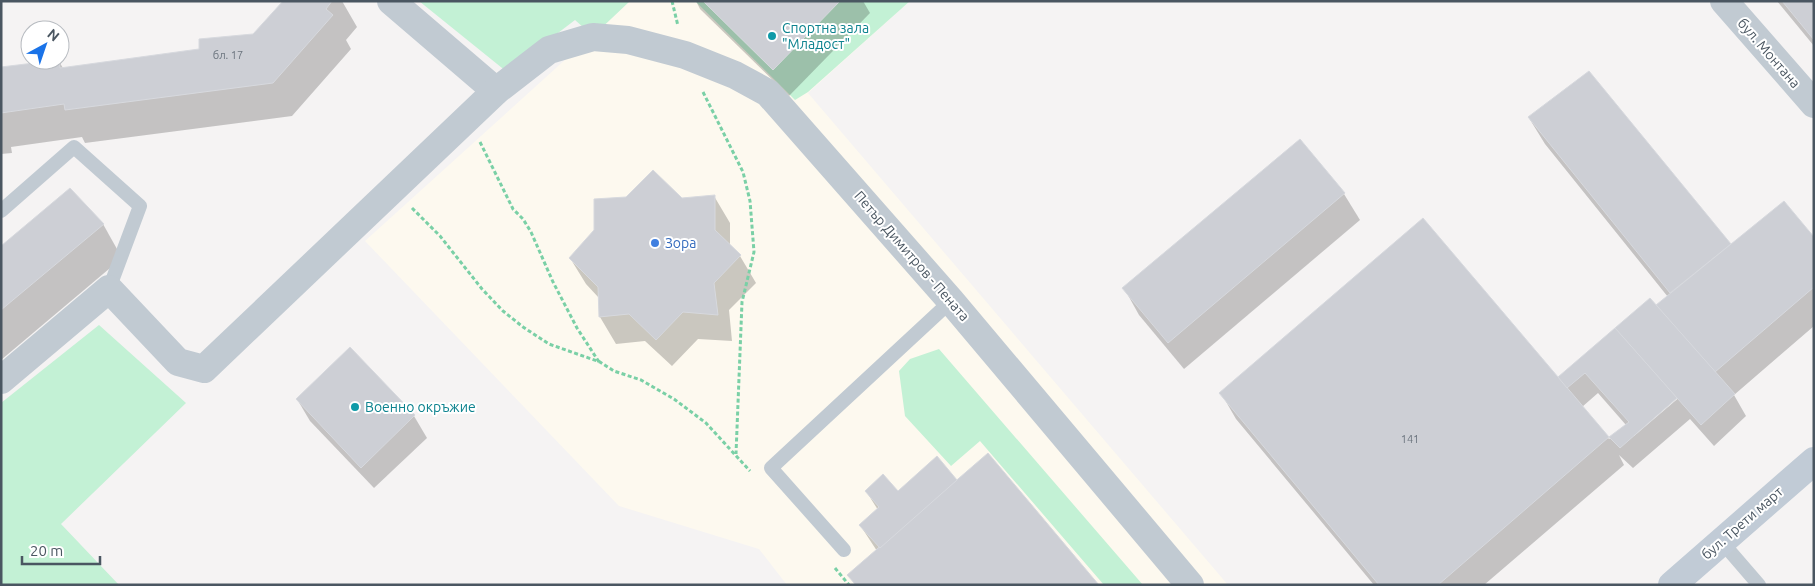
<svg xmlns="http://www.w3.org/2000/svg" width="1815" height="586" font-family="Ubuntu,sans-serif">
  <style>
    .commercial { fill: #fdf9ef }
    .green { fill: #c3f1d5 }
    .shadow { fill: #0003; fill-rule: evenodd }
    .building { fill: #cdcfd5; stroke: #d7d9de }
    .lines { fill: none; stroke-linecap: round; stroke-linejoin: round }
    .path { stroke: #7ad0a6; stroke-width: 3; stroke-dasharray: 4 2.5; stroke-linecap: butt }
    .lane { stroke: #c1cad2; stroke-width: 14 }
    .street { stroke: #c1cad2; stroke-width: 28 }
    .secondary { stroke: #c1cbd6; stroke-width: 28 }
    .culture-dot { fill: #0f9aa8; stroke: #fff; stroke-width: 2 }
    .shop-dot { fill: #3f7fe0; stroke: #fff; stroke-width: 2 }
    .labels { text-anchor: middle; stroke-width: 4; stroke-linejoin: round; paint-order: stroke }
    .number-label { font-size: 11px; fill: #6b747e }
    .culture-label { font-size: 14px; fill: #0d838f; stroke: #fff; text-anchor: start }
    .street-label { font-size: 14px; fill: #4a5661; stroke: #fff }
    .shop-label { font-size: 14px; fill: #366cbe; stroke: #fff; text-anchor: start }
  </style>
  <rect width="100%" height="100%" fill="#f5f3f3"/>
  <polygon class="commercial" points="630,1 910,1 808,93 1228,585 787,585 759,549 619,506 365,241"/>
  <g class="green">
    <polygon points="419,1 630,1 593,36 575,20 507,72"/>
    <polygon points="695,1 910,1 808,92 795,100"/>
    <polygon points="99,325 186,403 61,524 119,585 1,585 1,403"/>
    <polygon points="939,349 1143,585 1104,585 980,441 951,466 905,416 899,371 910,359"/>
  </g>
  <g class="shadow">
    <polygon points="284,1 342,1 357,27 346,40 351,49 292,116 85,143 82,137 11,147 12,153 1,154 1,68 58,60 63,68 201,50 253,36"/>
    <polygon points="696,1 863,1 870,13 789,96 700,9"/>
    <polygon points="1777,1 1814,1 1814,46"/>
    <path d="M1588 73 1731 246 1814 239V326L1734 395 1746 416 1714 446 1690 419 1633 468 1619 455 1624 465 1484 585H1374L1236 419 1221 393 1558 379 1650 300 1659 311 1668 297 1545 144 1529 118ZM1598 393 1626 425 1609 439 1582 407ZM1681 393 1682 395 1634 436V433Z"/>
    <polygon points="1300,140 1344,194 1360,220 1184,369 1139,315 1124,288"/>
    <polygon points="714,196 730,223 730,246 740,256 756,283 729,310 732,341 698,339 672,366 645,341 616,344 600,317 599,298 586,284 570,258 681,199"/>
    <polygon points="103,224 122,258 1,360 1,248"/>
    <polygon points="350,349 414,416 427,438 374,488 310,421 297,399"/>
    <polygon points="957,482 1097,585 855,585 849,575 877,551 860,525 878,510 866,491 898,493"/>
  </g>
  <g class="building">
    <polygon points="283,1 332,1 326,9 333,15 273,83 65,110 64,104 1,113 1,67 59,60 60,68 199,49 199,39 253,34"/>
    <polygon points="703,1 840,1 773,70"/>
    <polygon points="1782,1 1814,1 1814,40"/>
    <polygon points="1589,71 1731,244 1670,293 1528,117"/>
    <polygon points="1300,139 1345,193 1168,343 1122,288"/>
    <polygon points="653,170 682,198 715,195 715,230 741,255 714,283 718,315 683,312 656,340 629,314 599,317 598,287 569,258 594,230 594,199 626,197"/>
    <polygon points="70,188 104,224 1,310 1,246"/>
    <polygon points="1784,201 1814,237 1814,287 1715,372 1656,305"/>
    <polygon points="1423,218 1609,437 1438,585 1379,585 1219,393"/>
    <polygon points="1650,298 1735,394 1701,425 1615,328"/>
    <polygon points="1615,328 1677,398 1620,448 1609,437 1629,422 1585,373 1567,388 1558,377"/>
    <polygon points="350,347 415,415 361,468 296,399"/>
    <polygon points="988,453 1099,585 856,585 847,575"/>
    <polygon points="937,456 957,480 880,548 859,525 879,507 865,491 883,474 898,491"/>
  </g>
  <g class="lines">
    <g class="path">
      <polyline points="672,1 678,26"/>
      <polyline points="703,92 743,172 750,201 754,252 742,302 736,454"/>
      <polyline points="480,142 513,209 523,219 531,232 553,282 577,328 599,362"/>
      <polyline points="412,208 440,236 482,289 503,311 523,327 549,344 600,362 614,371 641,380 674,399 706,423 750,471"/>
      <polyline points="835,568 849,585"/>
    </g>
    <g class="lane">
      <polyline points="1,211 74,147 140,206 109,289"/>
      <polyline points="1721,541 1759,585"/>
      <polyline points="844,550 771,468 951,301"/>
    </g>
    <g class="street">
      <polyline points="391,1 496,91"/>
      <polyline points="1724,1 1814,104"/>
      <polyline points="1,380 109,289 178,362 204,369 496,91 549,50 593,37 628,40 685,55 735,75 768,93 951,301 1190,585"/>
    </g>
    <polyline class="secondary" points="1672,585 1814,461"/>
  </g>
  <g class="culture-dot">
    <circle cx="772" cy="36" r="5"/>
    <circle cx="355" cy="407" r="5"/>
  </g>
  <circle class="shop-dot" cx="655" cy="243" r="5"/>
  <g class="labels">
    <g class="number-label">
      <text x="228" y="59">бл. 17</text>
      <text x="1410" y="443">141</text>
    </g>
    <g class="culture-label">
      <text x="782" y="33">Спортна зала<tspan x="782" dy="16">"Младост"</tspan></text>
      <text x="365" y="412">Военно окръжие</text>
    </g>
    <g class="street-label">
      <text transform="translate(1769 53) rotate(49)" y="5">бул. Монтана</text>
      <text transform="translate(912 256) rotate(49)" y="5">Петър Димитров - Пената</text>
      <text transform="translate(1742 523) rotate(-41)" y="5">бул. Трети март</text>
    </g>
    <g class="shop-label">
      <text x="665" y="248">Зора</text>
    </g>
  </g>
  <rect width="1815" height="586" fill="none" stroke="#4a5661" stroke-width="5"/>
  <g transform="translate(45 45) rotate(40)"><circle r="24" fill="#ffffff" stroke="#b7bbc0"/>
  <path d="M0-4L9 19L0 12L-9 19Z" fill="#1a73e8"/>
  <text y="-8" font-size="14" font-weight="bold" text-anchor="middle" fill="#4a5661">N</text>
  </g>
  <path d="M22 556v8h78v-8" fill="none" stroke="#4a5661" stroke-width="2.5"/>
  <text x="30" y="556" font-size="15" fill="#4a5661" stroke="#ffffff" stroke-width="4" paint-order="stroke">20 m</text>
</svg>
